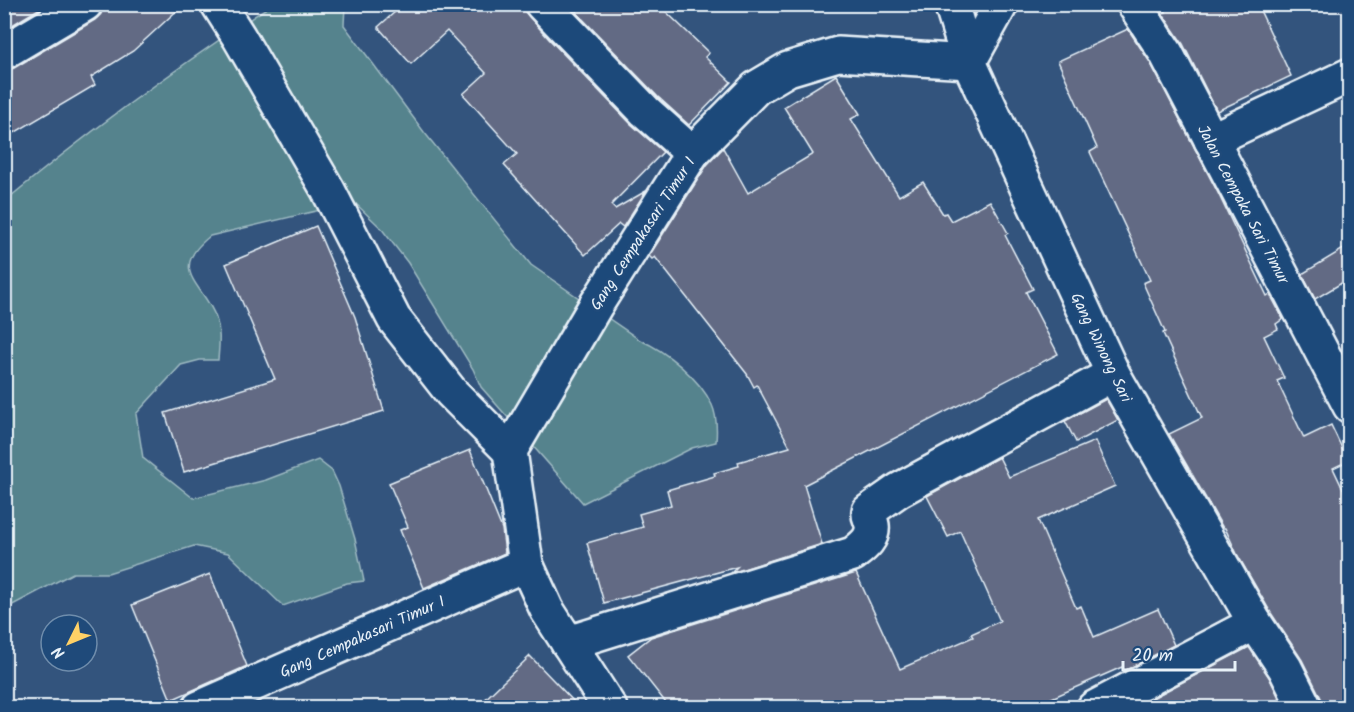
<svg xmlns="http://www.w3.org/2000/svg" width="1354" height="712" font-family="Kalam,sans-serif">
  <style>
    .green { fill: #55838d; stroke: #9ebac2; stroke-width: 1.5 }
    .building { fill: #626b84; stroke: #e8f1f8; stroke-width: 1.5 }
    .lines { fill: none; stroke-linecap: round; stroke-linejoin: round }
    .minor-casing { stroke: #e8f1f8; stroke-width: 38 }
    .minor { stroke: #1f4a7a; stroke-width: 33 }
    .labels { text-anchor: middle; stroke-width: 6; stroke-linejoin: round; paint-order: stroke }
    .street-label { font-size: 16px; fill: #e8f1f8; stroke: #1f4a7a }
  </style>
  <rect width="100%" height="100%" fill="#33547d"/>
  <filter id="ink" filterUnits="userSpaceOnUse"><feTurbulence type="fractalNoise" baseFrequency=".0167" numOctaves="2"/><feDisplacementMap in="SourceGraphic" scale="12" xChannelSelector="R" yChannelSelector="G"/><feConvolveMatrix kernelMatrix="1 2 1 2 8 2 1 2 1" color-interpolation-filters="sRGB"/></filter>
  <g filter="url(#ink)">
    <path class="green" d="M271 5H345L344 25 424 132 531 265 640 340C666 351 700 379 712 405 717 416 717 430 716 442L692 448 583 503 481 387 473 369 408 263 381 228 354 202 210 236C166 271 204 284 216 318 221 332 219 346 218 360H200L181 365 136 414 143 458 193 498 266 480 318 460 332 471 339 486 355 539 364 581 347 583 283 606 228 553 194 546 108 573H73L5 609V201C90 130 179 66 271 5Z"/>
    <g class="building">
      <polygon points="4,4 47,4 4,30"/>
      <polygon points="104,4 184,4 133,51 91,77 95,85 4,139 4,71 14,68 95,20 101,14"/>
      <polygon points="404,4 518,4 549,39 631,124 663,152 611,205 615,209 646,191 623,227 619,224 585,255 504,165 517,154 463,94 486,73 447,31 411,64 378,27"/>
      <polygon points="583,4 658,4 709,53 705,57 731,82 689,125 658,97 576,12"/>
      <polygon points="1162,4 1257,4 1291,76 1217,111 1183,44 1162,13 1166,12"/>
      <polygon points="1128,29 1150,62 1218,193 1267,296 1270,294 1283,319 1276,324 1278,329 1264,336 1284,378 1277,381 1304,438 1331,425 1348,461 1333,468 1350,504 1350,708 1323,708 1322,700 1302,660 1271,613 1237,554 1225,528 1223,528 1169,434 1202,418 1163,333 1165,332 1143,283 1150,280 1090,152 1097,148 1058,61"/>
      <polygon points="836,75 860,114 851,119 899,196 923,182 943,214 946,213 951,221 990,201 1008,233 1005,235 1033,289 1026,292 1058,354 804,485 822,544 731,573 737,567 604,603 587,543 643,527 639,514 671,505 667,490 715,476 714,473 739,466 738,462 790,447 757,385 754,387 747,374 655,257 652,259 649,256 707,165 723,148 748,193 813,154 784,107"/>
      <polygon points="316,226 355,317 384,411 184,472 165,413 275,379 226,264"/>
      <polygon points="1350,245 1350,278 1315,299 1302,274"/>
      <polygon points="1106,399 1118,420 1076,442 1065,421"/>
      <polygon points="1095,441 1115,486 1038,520 1076,608 1081,606 1094,637 1158,609 1174,645 1124,671 1122,667 1029,708 670,708 628,655 651,637 856,573 900,669 973,637 971,634 1000,621 960,531 948,537 927,496 999,457 1009,477"/>
      <polygon points="470,450 502,529 505,553 424,588 400,530 408,527 389,483"/>
      <polygon points="210,574 247,666 171,700 132,605"/>
      <polygon points="1249,647 1269,677 1284,708 1140,708 1139,705"/>
      <polygon points="530,656 580,708 476,708"/>
    </g>
    <g class="lines">
      <g class="minor-casing">
        <g id="minor">
          <polyline points="218,4 239,37 328,190 394,319 451,392 510,451"/>
          <polyline points="542,4 645,111 692,153"/>
          <polyline points="951,4 969,62 1113,374 1255,623 1285,668 1305,708"/>
          <polyline points="1134,4 1166,53 1350,406"/>
          <polyline points="4,52 85,4"/>
          <polyline points="1211,140 1350,75"/>
          <path d="M568 643 853 554C862 547 874 539 872 525 871 518 868 518 869 511L899 490 1113 374"/>
          <polyline points="199,708 526,564"/>
          <polyline points="610,708 547,610 526,564 510,451 596,305 692,153 756,88 788,69 838,54 969,62 1001,4"/>
          <polyline points="1094,708 1255,623"/>
        </g>
      </g>
      <use href="#minor" class="minor"/>
    </g>
  </g>
  <g class="labels">
    <g class="street-label">
      <text transform="translate(1244 204) rotate(62)" y="6">Jalan Cempaka Sari Timur</text>
      <text transform="translate(642 233) rotate(-57)" y="6">Gang Cempakasari Timur I</text>
      <text transform="translate(1102 347) rotate(64)" y="6">Gang Winong Sari</text>
      <text transform="translate(362 636) rotate(-24)" y="6">Gang Cempakasari Timur I</text>
    </g>
  </g>
  <rect width="1354" height="712" fill="none" stroke="#1f4a7a" stroke-width="24"/>
  <rect x="12" y="12" width="1330" height="688" fill="none" stroke="#e8f1f8" stroke-width="2" filter="url(#ink)"/>
  <g transform="translate(69 643) rotate(227)"><circle r="28" fill="#1f4a7a" stroke="#6f8dac" stroke-width="1.5"/>
  <path d="M0-4.5L10 22L0 15L-10 22Z" fill="#ffd166"/>
  <text y="-9" font-size="16" font-weight="bold" text-anchor="middle" fill="#e8f1f8">N</text>
  </g>
  <path d="M1123 661v9h112v-9" fill="none" stroke="#e8f1f8" stroke-width="3"/>
  <text x="1132" y="661" font-size="18" fill="#e8f1f8" stroke="#1f4a7a" stroke-width="4.5" paint-order="stroke">20 m</text>
</svg>
